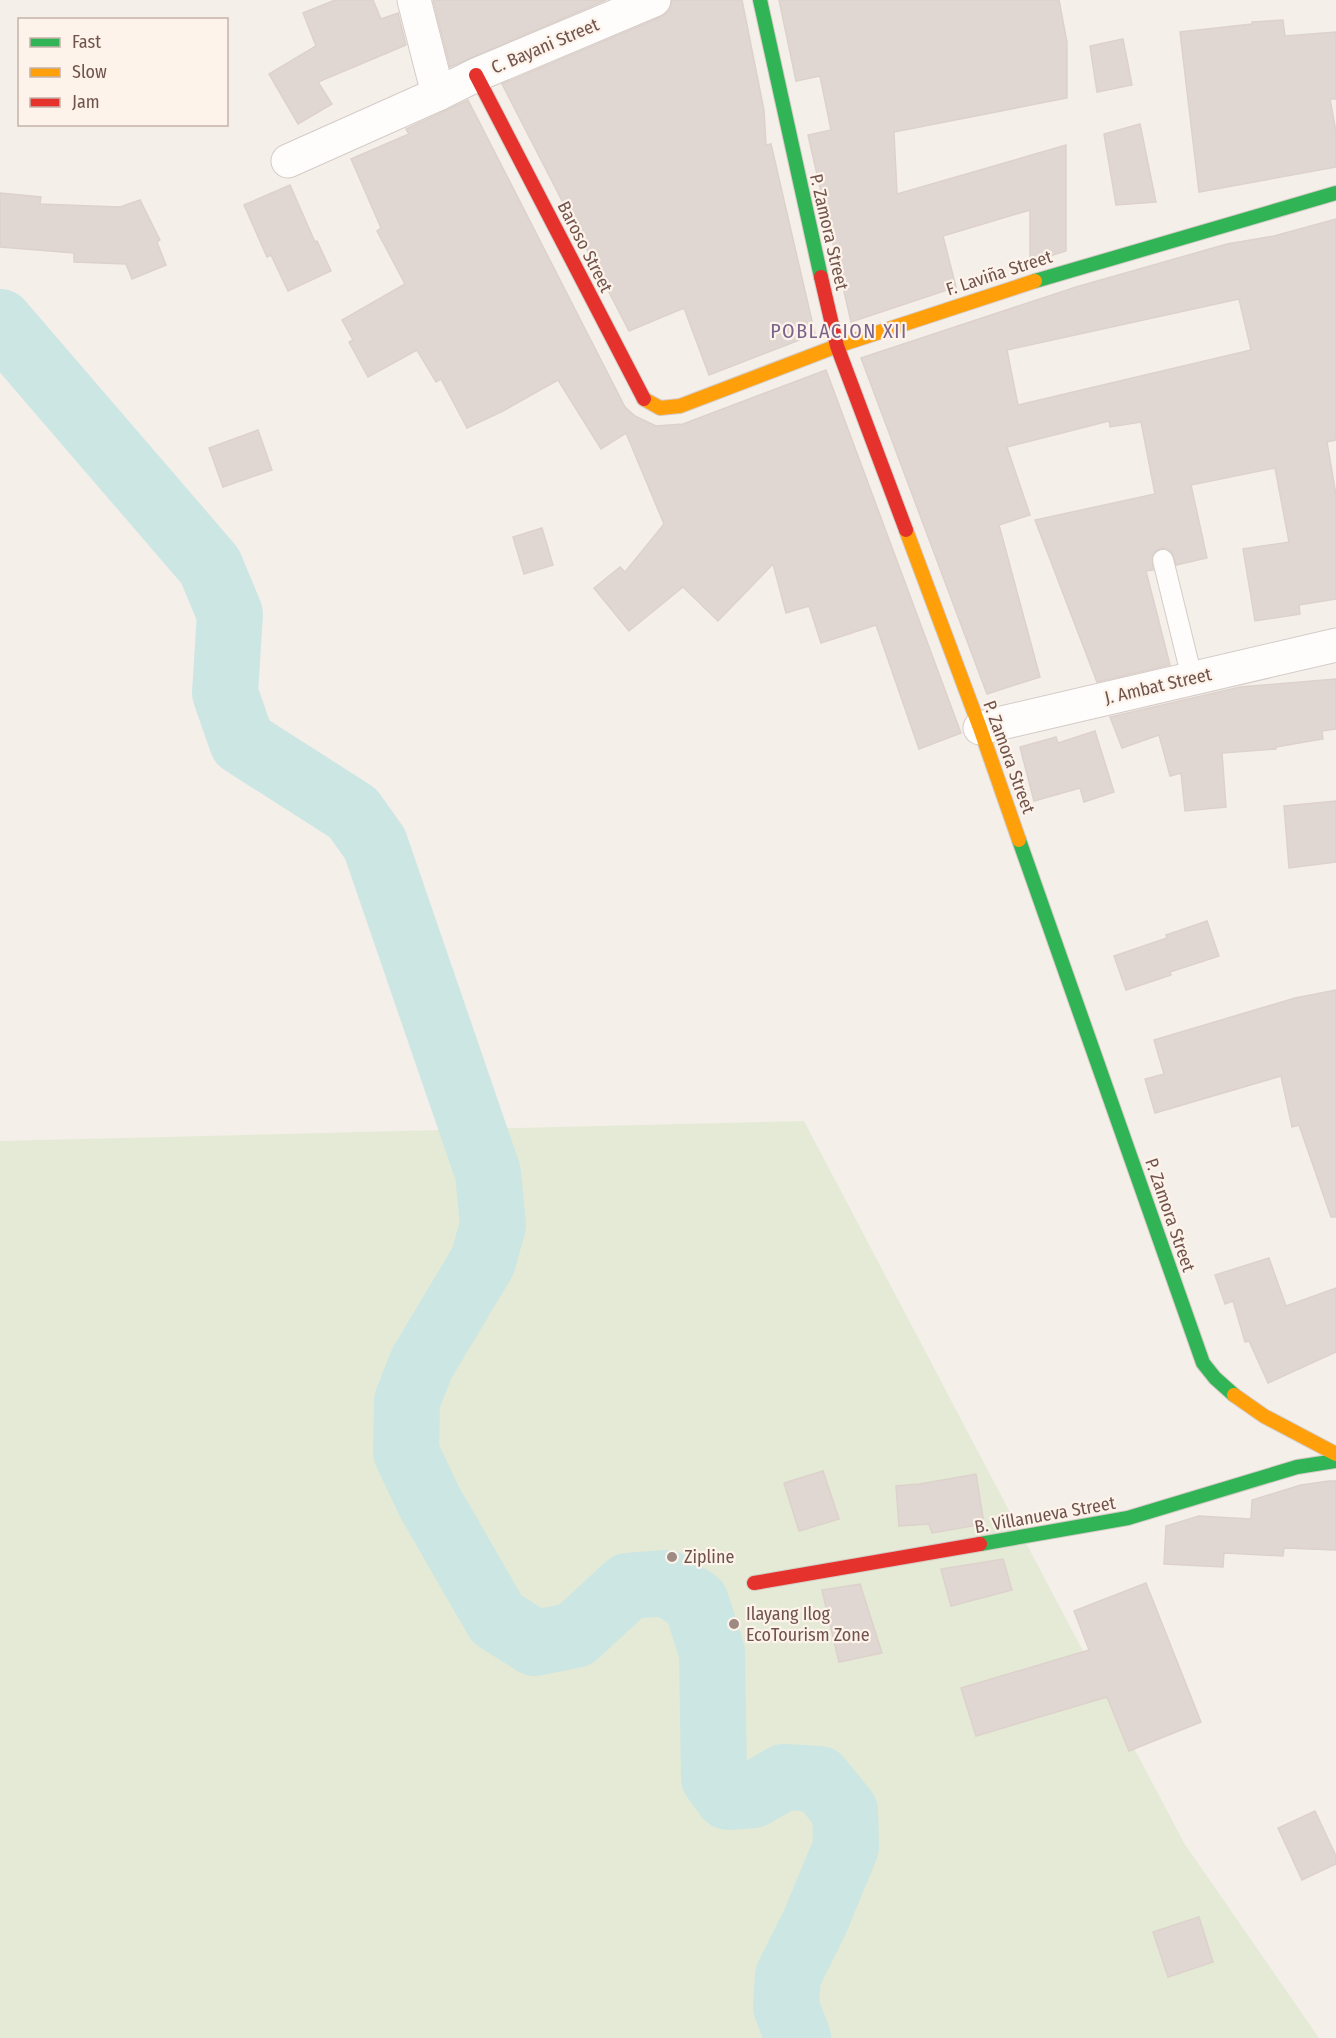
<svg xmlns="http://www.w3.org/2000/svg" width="1336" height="2038" font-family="'Fira Sans Condensed',sans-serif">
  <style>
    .green { fill: #e4ead5 }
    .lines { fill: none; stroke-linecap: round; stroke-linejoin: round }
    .river { stroke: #cce6e4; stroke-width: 66 }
    .building { fill: #e1d7d2; stroke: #ddd1cc; stroke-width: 1.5; fill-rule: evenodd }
    .lane-casing { stroke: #d4cbc7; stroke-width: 22 }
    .street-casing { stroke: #d4cbc7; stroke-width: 35 }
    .fast-casing { stroke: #d4cbc6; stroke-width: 16 }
    .slow-casing { stroke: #d4cbc6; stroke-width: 16 }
    .jam-casing { stroke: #d4cbc6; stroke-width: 16 }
    .lane { stroke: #fefdfc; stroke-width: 20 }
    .street { stroke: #fefdfc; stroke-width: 33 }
    .fast { stroke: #30b455; stroke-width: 14 }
    .slow { stroke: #ff9f0a; stroke-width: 14 }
    .jam { stroke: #e5322d; stroke-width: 14 }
    .poi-dot { fill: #9f8a83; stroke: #fdf3ea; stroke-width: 2 }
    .labels { text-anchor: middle; stroke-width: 4.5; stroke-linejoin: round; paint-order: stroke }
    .street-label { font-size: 18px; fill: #70544c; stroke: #fdf3ea }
    .poi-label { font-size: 18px; fill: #70544c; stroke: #fdf3ea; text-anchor: start }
    .neighbourhood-label { font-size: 20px; letter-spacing: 1.5px; fill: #7a648c; stroke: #fdf3ea }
  </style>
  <rect width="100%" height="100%" fill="#f5efea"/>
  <polygon class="green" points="804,1121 1184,1843 1319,2038 0,2038 0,1141"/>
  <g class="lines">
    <polyline class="river" points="0,322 210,566 230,614 225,693 242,742 353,813 375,844 488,1173 493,1225 483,1261 422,1363 407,1401 406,1452 429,1501 497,1619 535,1643 575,1635 628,1586 667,1583 696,1602 712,1652 714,1778 728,1797 753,1795 784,1777 819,1779 845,1811 846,1847 815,1922 788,1976 786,2007 798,2038"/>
  </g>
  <g class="building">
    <polygon points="335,0 373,0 381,19 398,13 406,45 318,82 332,104 298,124 269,74 316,46 303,13"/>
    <polygon points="433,0 606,0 450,67"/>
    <polygon points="672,0 742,0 764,110 766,145 771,144 815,334 709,375 684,308 629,331 502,84 661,17 669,11"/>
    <polygon points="779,0 1059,0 1067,42 1067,98 894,132 897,194 1066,145 1066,251 1030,262 1030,210 943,236 956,287 851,322 808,135 831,130 820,76 796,81"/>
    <polygon points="1283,20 1285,36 1336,32 1336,99 1330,99 1336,132 1336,167 1199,192 1180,32 1252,24 1252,22"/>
    <polygon points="1123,39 1132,85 1097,92 1090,46"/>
    <polygon points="468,100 625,407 635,416 656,426 683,424 826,370 961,733 919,749 876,625 821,643 809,606 786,613 773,564 718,621 683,587 629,631 594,588 620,567 625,572 664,524 626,433 601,449 558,380 503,411 467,428 441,379 436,382 417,350 368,377 349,342 353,340 342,320 405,284 377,231 381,228 351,159 409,134 406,129"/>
    <polygon points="1140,124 1156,202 1116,205 1104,134"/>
    <polygon points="290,185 315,242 317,241 331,271 288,291 271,255 267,257 244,205"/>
    <polygon points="0,193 41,197 40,204 120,207 140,200 160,240 157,242 166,265 132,279 126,264 74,262 74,253 0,247"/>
    <path d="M1336 219V440L1327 442 1336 495V599L1299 605 1300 614 1255 621 1243 549 1289 542 1275 468 1191 485 1207 558 1176 565 1172 552 1167 549 1161 548 1155 551 1152 556 1153 570 1146 571 1170 665 1097 682 1035 520 1155 494 1141 422 1110 427 1109 421 1007 447 1030 515 999 525 1040 677 987 694 861 358 1076 287 1227 244 1274 236ZM1239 299 1251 350 1018 405 1007 350Z"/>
    <polygon points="258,430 272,470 223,487 209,448"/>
    <polygon points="542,528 553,565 524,574 513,537"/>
    <polygon points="1336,679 1336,729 1322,731 1323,739 1276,747 1276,749 1222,753 1226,807 1185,811 1181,773 1170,776 1159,735 1122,748 1110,717 1240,687"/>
    <polygon points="1095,731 1114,792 1084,802 1080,788 1034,801 1020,747 1056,737 1058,743"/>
    <polygon points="1336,801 1336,862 1289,868 1284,806"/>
    <polygon points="1207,921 1219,956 1170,972 1171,975 1126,990 1114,956 1167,938 1166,935"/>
    <polygon points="1336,990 1336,1217 1331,1217 1299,1125 1292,1127 1281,1076 1155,1113 1145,1079 1164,1074 1154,1040 1295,998"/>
    <polygon points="1269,1258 1286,1306 1336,1288 1336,1352 1268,1383 1249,1341 1245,1342 1233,1301 1225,1304 1215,1275"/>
    <polygon points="823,1471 839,1519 799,1531 784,1483"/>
    <polygon points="976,1474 984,1524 932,1533 929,1524 899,1526 896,1486 920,1484"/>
    <polygon points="1329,1481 1336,1481 1336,1550 1284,1548 1283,1556 1224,1553 1223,1567 1164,1564 1166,1526 1199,1516 1251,1519 1252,1500 1301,1485"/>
    <polygon points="1003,1559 1012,1590 951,1606 941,1569"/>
    <polygon points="1146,1583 1201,1722 1129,1751 1107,1697 976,1736 961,1688 1089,1650 1074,1611"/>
    <polygon points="860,1584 882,1653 839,1662 822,1590"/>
    <polygon points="1315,1811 1336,1856 1336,1864 1302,1880 1278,1828"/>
    <polygon points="1199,1917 1213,1962 1168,1977 1153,1932"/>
  </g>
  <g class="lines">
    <g class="lane-casing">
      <polyline id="lane" points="1163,560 1192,678"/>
    </g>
    <g class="street-casing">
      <g id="street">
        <polyline points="414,0 438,94"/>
        <polyline points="288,161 438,94 476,75 654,0"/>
        <polyline points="980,728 1336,645"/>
      </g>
    </g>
    <g class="fast-casing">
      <g id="fast">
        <polyline points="760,0 821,277"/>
        <polyline points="1035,281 1336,193"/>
        <polyline points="1019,840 1203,1363 1215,1378 1234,1395"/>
        <polyline points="980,1544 1128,1518 1297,1467 1336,1461"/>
      </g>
    </g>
    <g class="slow-casing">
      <g id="slow">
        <polyline points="644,399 660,408 680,406 837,346 1035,281"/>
        <polyline points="906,530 980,728 1019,840"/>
        <polyline points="1234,1395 1264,1416 1336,1454"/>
      </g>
    </g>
    <g class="jam-casing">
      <g id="jam">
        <polyline points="476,75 644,399"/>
        <polyline points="821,277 837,346 906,530"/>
        <polyline points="754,1583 980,1544"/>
      </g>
    </g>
    <use href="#lane" class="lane"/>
    <use href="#street" class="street"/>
    <use href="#fast" class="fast"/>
    <use href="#slow" class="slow"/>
    <use href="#jam" class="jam"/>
  </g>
  <g class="poi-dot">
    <circle cx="672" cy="1557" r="6"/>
    <circle cx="734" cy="1624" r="6"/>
  </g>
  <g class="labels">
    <g class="street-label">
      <text transform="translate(545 46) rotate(-23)" y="6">C. Bayani Street</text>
      <text transform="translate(829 232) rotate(77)" y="6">P. Zamora Street</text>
      <text transform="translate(585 247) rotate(63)" y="6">Baroso Street</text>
      <text transform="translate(999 273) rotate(-18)" y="6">F. Laviña Street</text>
      <text transform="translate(1158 686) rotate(-13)" y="6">J. Ambat Street</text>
      <text transform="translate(1009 757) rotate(70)" y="6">P. Zamora Street</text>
      <text transform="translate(1170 1215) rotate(71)" y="6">P. Zamora Street</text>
      <text transform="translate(1045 1515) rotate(-10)" y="6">B. Villanueva Street</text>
    </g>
    <g class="poi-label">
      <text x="684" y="1563">Zipline</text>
      <text x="746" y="1620">Ilayang Ilog<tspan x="746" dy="21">EcoTourism Zone</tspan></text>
    </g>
    <g class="neighbourhood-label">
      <text x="839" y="338">POBLACION XII</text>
    </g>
  </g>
  <rect x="18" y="18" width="210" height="108" fill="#fdf3ea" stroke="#c5b3ab" stroke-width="1.5"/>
  <rect x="30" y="38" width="30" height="9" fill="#30b455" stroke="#c5b3ab" stroke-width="1.5"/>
  <text x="72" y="48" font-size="18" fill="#70544c">Fast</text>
  <rect x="30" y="68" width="30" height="9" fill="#ff9f0a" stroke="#c5b3ab" stroke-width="1.5"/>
  <text x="72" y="78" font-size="18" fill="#70544c">Slow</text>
  <rect x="30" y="98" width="30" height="9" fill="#e5322d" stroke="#c5b3ab" stroke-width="1.5"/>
  <text x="72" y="108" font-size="18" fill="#70544c">Jam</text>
</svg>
